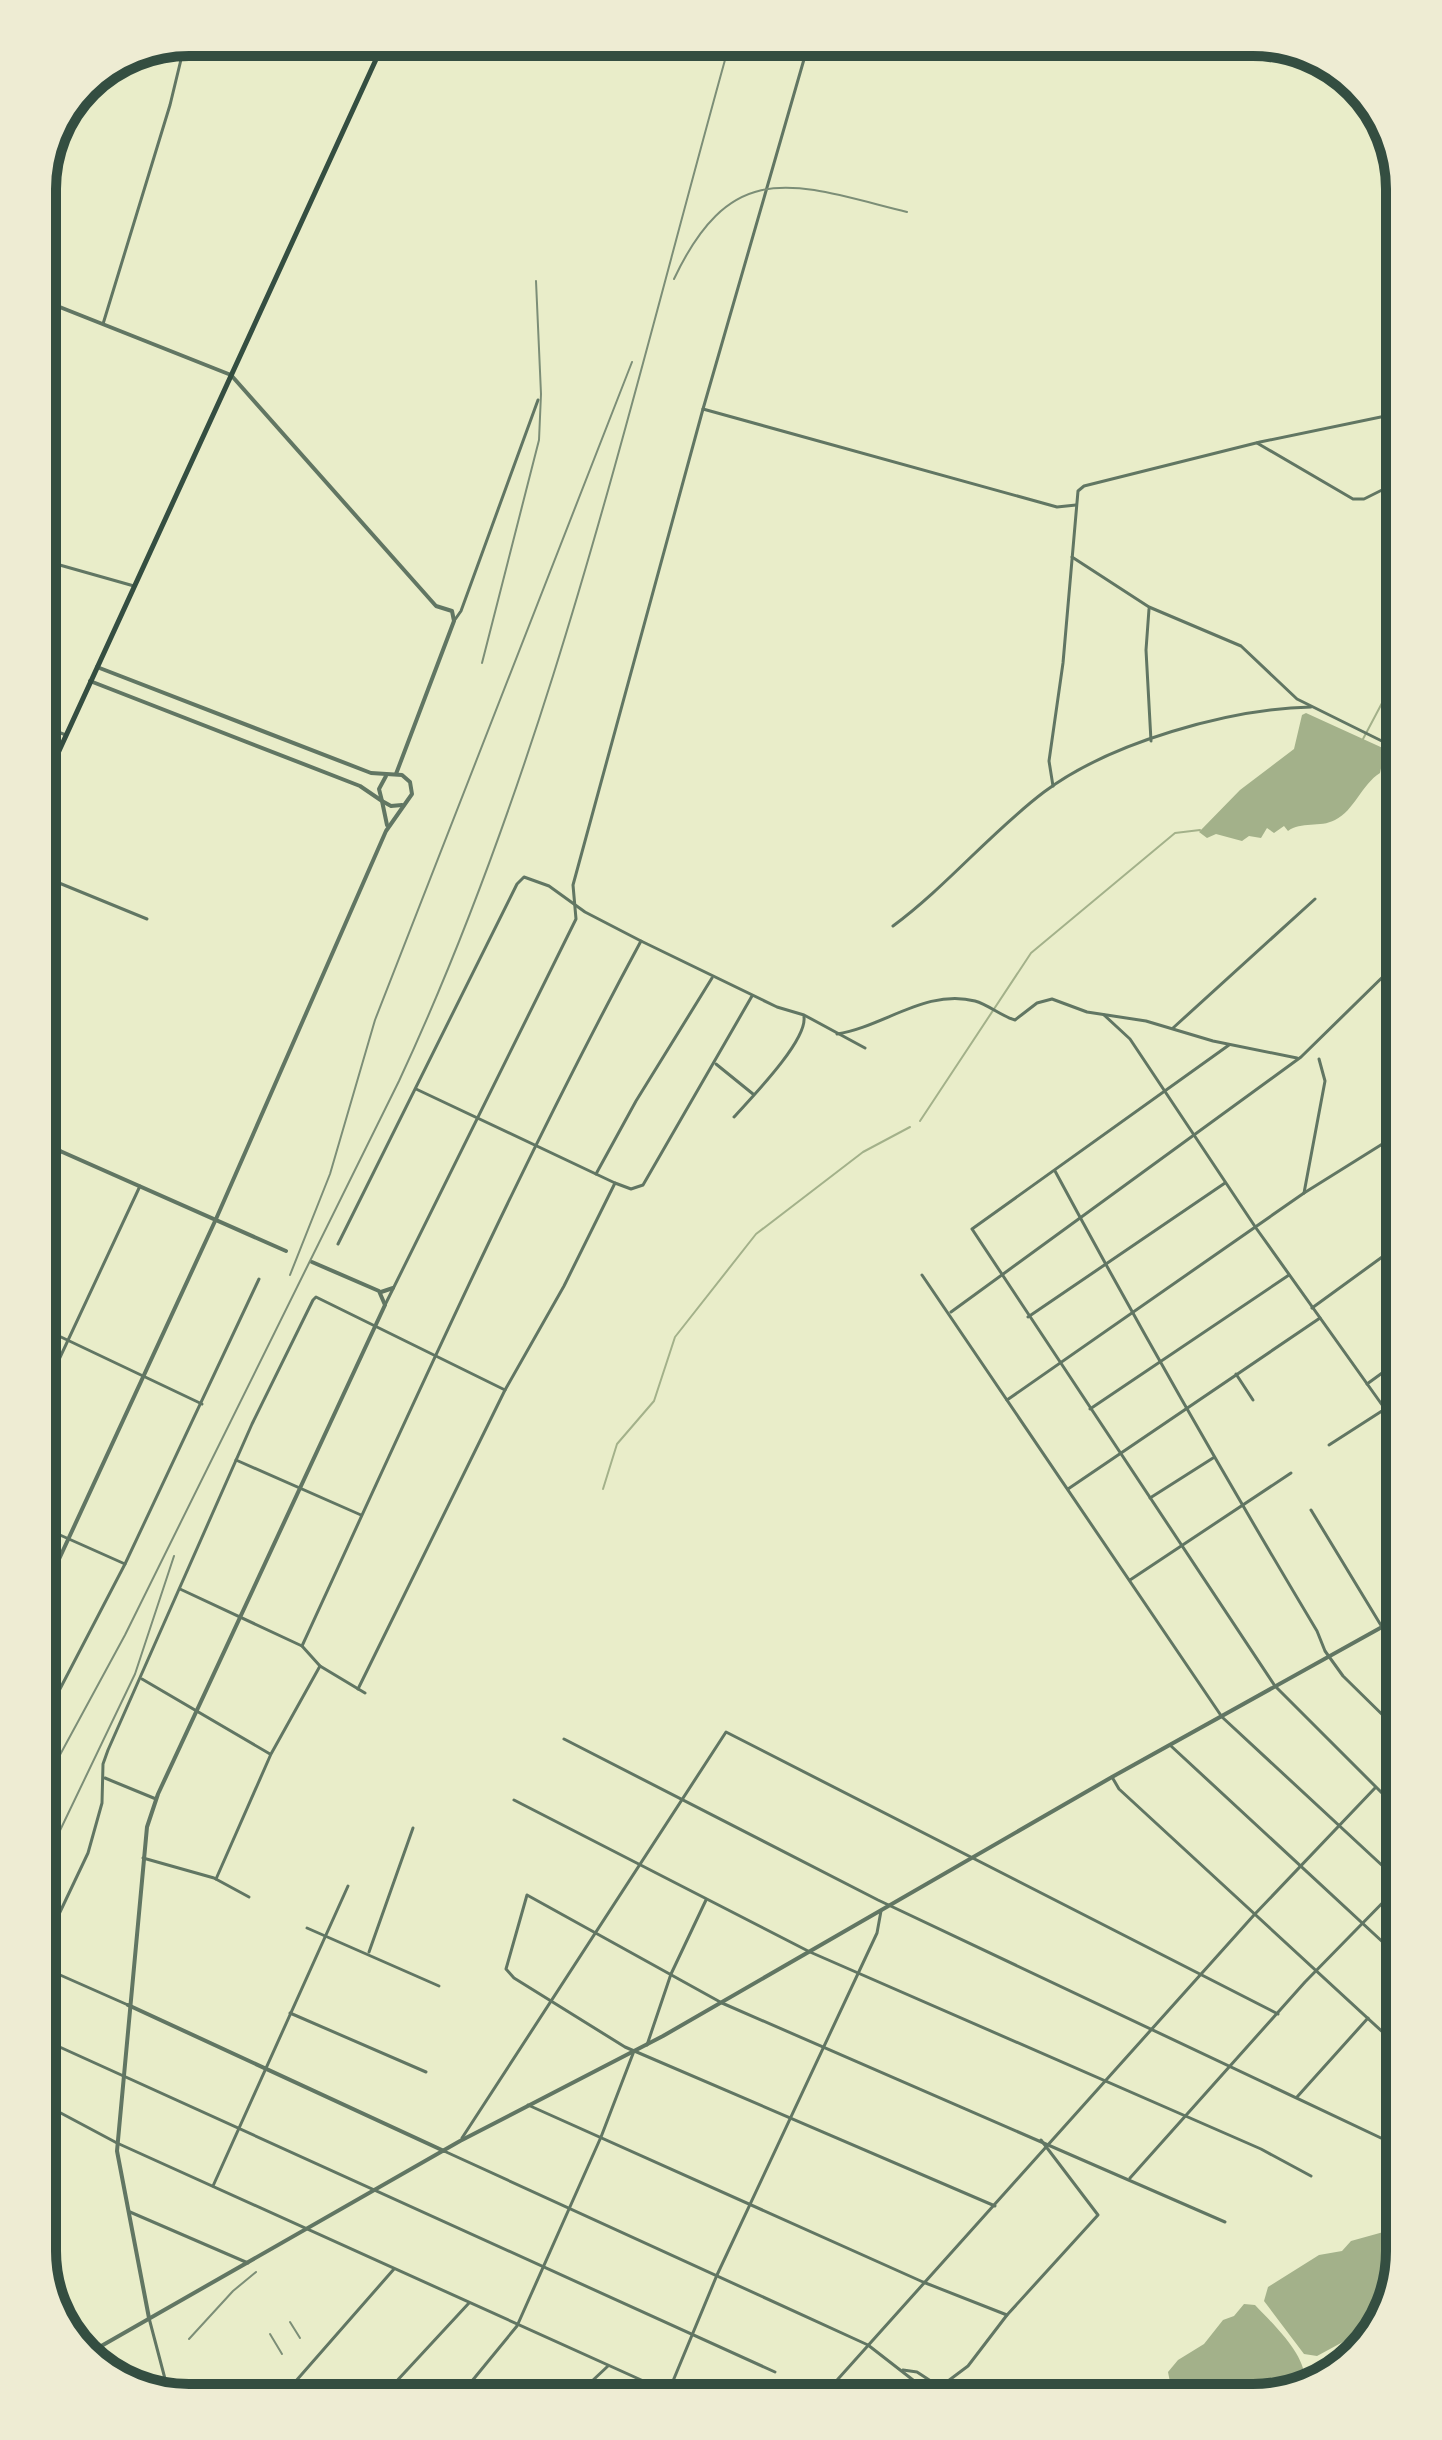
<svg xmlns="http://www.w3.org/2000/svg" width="1442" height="2440" font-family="'PT Sans',sans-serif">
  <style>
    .water { fill: #a3b18a }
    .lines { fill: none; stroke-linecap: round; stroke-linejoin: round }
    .stream { stroke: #a3b18a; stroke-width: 2 }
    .minor { stroke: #617663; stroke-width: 3 }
    .tertiary { stroke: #617663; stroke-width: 4 }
    .primary { stroke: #344e41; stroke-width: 5 }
    .rail { stroke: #7c8e77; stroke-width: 2 }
    .rim { fill: none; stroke: #344e41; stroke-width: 10 }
  </style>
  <rect width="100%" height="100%" fill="#e9edc9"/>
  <g class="water">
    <path d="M1306 713 1385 749 1380 773C1362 784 1354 811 1335 820 1320 828 1301 821 1288 831L1284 826 1274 833 1267 828 1261 838 1249 836 1242 841 1216 834 1207 838 1199 832 1240 790 1294 749 1302 715Z"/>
    <polygon points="1387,2231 1400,2232 1400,2251 1378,2323 1317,2356 1304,2354 1264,2301 1268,2287 1319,2255 1342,2251 1351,2241"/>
    <path d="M1244 2304 1255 2305C1273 2324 1311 2359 1304 2386L1253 2398H1181L1172 2392 1168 2372 1178 2360 1204 2344 1223 2320 1234 2316Z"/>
    <polygon points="1142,2383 1149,2383 1170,2398 1119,2398"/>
  </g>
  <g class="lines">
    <g class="stream">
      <polyline points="1363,739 1400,669"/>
      <polyline points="920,1121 1031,953 1175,833 1200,830"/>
      <polyline points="603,1489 617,1444 654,1401 675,1337 756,1234 863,1152 910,1127"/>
    </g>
    <g class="minor">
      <polyline points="42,202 62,137"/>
      <polyline points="103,324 170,105 185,43"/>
      <polyline points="703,409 1057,507 1076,505"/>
      <polyline points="1257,443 1353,499 1364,499 1400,481"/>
      <polyline points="1072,557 1149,607 1241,646 1297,699 1400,750"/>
      <polyline points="42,560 134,586"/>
      <polyline points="1149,609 1146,650 1151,741"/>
      <polyline points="454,621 461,611 538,400"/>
      <polyline points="42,726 66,735"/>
      <polyline points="1053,786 1049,761 1063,663 1078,491 1084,486 1260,442 1400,413"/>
      <polyline points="42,876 147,919"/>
      <path d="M893 926C947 886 991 832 1044 792 1111 742 1229 709 1311 707"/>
      <polyline points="1104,1015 1130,1039 1256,1228 1400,1430"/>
      <polyline points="1173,1028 1315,899"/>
      <path d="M837 1034C883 1027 927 988 975 1001 989 1005 1001 1016 1015 1020L1037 1003 1052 999 1087 1012 1146 1021 1213 1041 1297 1058"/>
      <polyline points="1229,1045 972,1229 1275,1686 1400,1811"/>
      <polyline points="716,1064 753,1094"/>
      <polyline points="416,1089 615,1183"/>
      <path d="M734 1117C751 1098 807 1041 804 1017"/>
      <path d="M1055 1171C1139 1327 1226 1479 1317 1631L1325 1651 1343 1676 1400 1732"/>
      <polyline points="596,1174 636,1101 712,978"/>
      <polyline points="42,1189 61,1151"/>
      <polyline points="1304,1193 1325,1081 1319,1059"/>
      <polyline points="338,1244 517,884 524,877 549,886 585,912 641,941 777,1007 804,1015 865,1048"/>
      <polyline points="922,1275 1222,1717 1400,1882"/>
      <polyline points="385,1305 576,919 573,885 703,409 809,42"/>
      <polyline points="1312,1308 1400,1244"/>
      <polyline points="951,1312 1301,1057 1400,960"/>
      <polyline points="1028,1317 1225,1183"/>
      <polyline points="42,1328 202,1404"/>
      <polyline points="1236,1374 1253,1400"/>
      <polyline points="1367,1384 1400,1360"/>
      <polyline points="42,1396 140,1186"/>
      <polyline points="1007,1400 1304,1193 1400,1133"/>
      <polyline points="1090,1409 1289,1275"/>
      <polyline points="1329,1445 1385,1409"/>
      <polyline points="236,1460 361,1515"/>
      <polyline points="1068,1489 1320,1318"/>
      <polyline points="1150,1498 1213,1458"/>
      <polyline points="1311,1510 1382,1627"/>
      <polyline points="42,1527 125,1564"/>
      <polyline points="1130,1580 1291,1473"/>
      <polyline points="180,1589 302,1646 320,1666 365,1693"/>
      <polyline points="1389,1623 1400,1634"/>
      <path d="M302 1646C411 1409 517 1171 641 941"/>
      <polyline points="142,1679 270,1754"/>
      <polyline points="358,1689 505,1390 564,1286 615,1183 631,1189 643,1185 752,996"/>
      <polyline points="42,1707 49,1710 125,1564 259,1279"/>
      <polyline points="564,1739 878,1900 1400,2147"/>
      <polyline points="1171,1746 1400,1958"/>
      <polyline points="1112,1777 1119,1789 1400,2048"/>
      <polyline points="105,1778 156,1799"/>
      <polyline points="514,1800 810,1952 1261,2149 1311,2176"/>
      <polyline points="143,1858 214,1878 249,1897"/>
      <polyline points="216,1879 271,1754 320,1666"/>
      <polyline points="307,1928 439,1986"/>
      <polyline points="42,1950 88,1853 102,1803 103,1764 108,1750 252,1424 313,1300 316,1297 505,1390"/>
      <polyline points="369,1952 413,1828"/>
      <polyline points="42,1967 128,2005"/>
      <polyline points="290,2013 426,2072"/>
      <polyline points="42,2039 775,2372"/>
      <polyline points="647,2045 671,1974 706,1900"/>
      <polyline points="1297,2097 1368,2018"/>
      <polyline points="42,2103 117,2143 681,2398"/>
      <polyline points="528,2105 923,2282 1007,2315"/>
      <polyline points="462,2138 726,1732 1278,2014"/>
      <polyline points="444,2151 868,2345 913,2380"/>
      <polyline points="1130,2178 1305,1982 1400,1885"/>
      <polyline points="213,2186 348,1886"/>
      <polyline points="995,2206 625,2047 514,1978 506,1969 527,1895 722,2003 1225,2222"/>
      <polyline points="130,2212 248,2263"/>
      <polyline points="149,2318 169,2394"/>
      <polyline points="903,2370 917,2372 940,2387 968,2366 1007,2315 1098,2215 1041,2140"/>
      <polyline points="668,2393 717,2275 877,1933 881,1911"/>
      <polyline points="281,2398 394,2269"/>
      <polyline points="381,2398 469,2303"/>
      <polyline points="458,2398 517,2326 601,2137 634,2051"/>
      <polyline points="574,2398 608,2366"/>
      <polyline points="644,2398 652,2386"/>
      <polyline points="821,2398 1254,1915 1375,1788"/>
    </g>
    <g class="tertiary">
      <polyline points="42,300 231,375 436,606 452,611 454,621 396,774"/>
      <polyline points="90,681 360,786 382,801 387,825"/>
      <polyline points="386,776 379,789 382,801 391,806 402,805"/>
      <polyline points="42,1143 286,1251"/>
      <polyline points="381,1292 393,1288"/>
      <polyline points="42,1596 216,1219 386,831 412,794 410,782 402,775 371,773 97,667"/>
      <polyline points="128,2005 444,2151"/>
      <polyline points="149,2318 117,2151 147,1827 158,1794 385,1305 379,1291 312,1262"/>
      <polyline points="89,2353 460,2141 663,2036 1112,1777 1400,1617"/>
    </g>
    <polyline class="primary" points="42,788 384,42"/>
    <g class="rail">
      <path d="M674 279C733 154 797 185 907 212"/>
      <polyline points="482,663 539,440 541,394 536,281"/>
      <polyline points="290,1275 330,1174 375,1020 632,362"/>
      <path d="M42 1788 125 1635 399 1081C553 750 632 392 730 42"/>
      <polyline points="42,1868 135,1674 174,1556"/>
      <polyline points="290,2322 300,2338"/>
      <polyline points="270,2334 282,2354"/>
      <polyline points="189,2339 233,2291 256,2272"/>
    </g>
  </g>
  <path d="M0 0H1442V2440H0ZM189 56H1253A133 133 0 0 1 1386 189V2251A133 133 0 0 1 1253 2384H189A133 133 0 0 1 56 2251V189A133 133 0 0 1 189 56Z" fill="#eeecd3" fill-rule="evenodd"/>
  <path class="rim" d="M189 56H1253A133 133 0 0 1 1386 189V2251A133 133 0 0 1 1253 2384H189A133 133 0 0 1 56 2251V189A133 133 0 0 1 189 56Z"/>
</svg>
